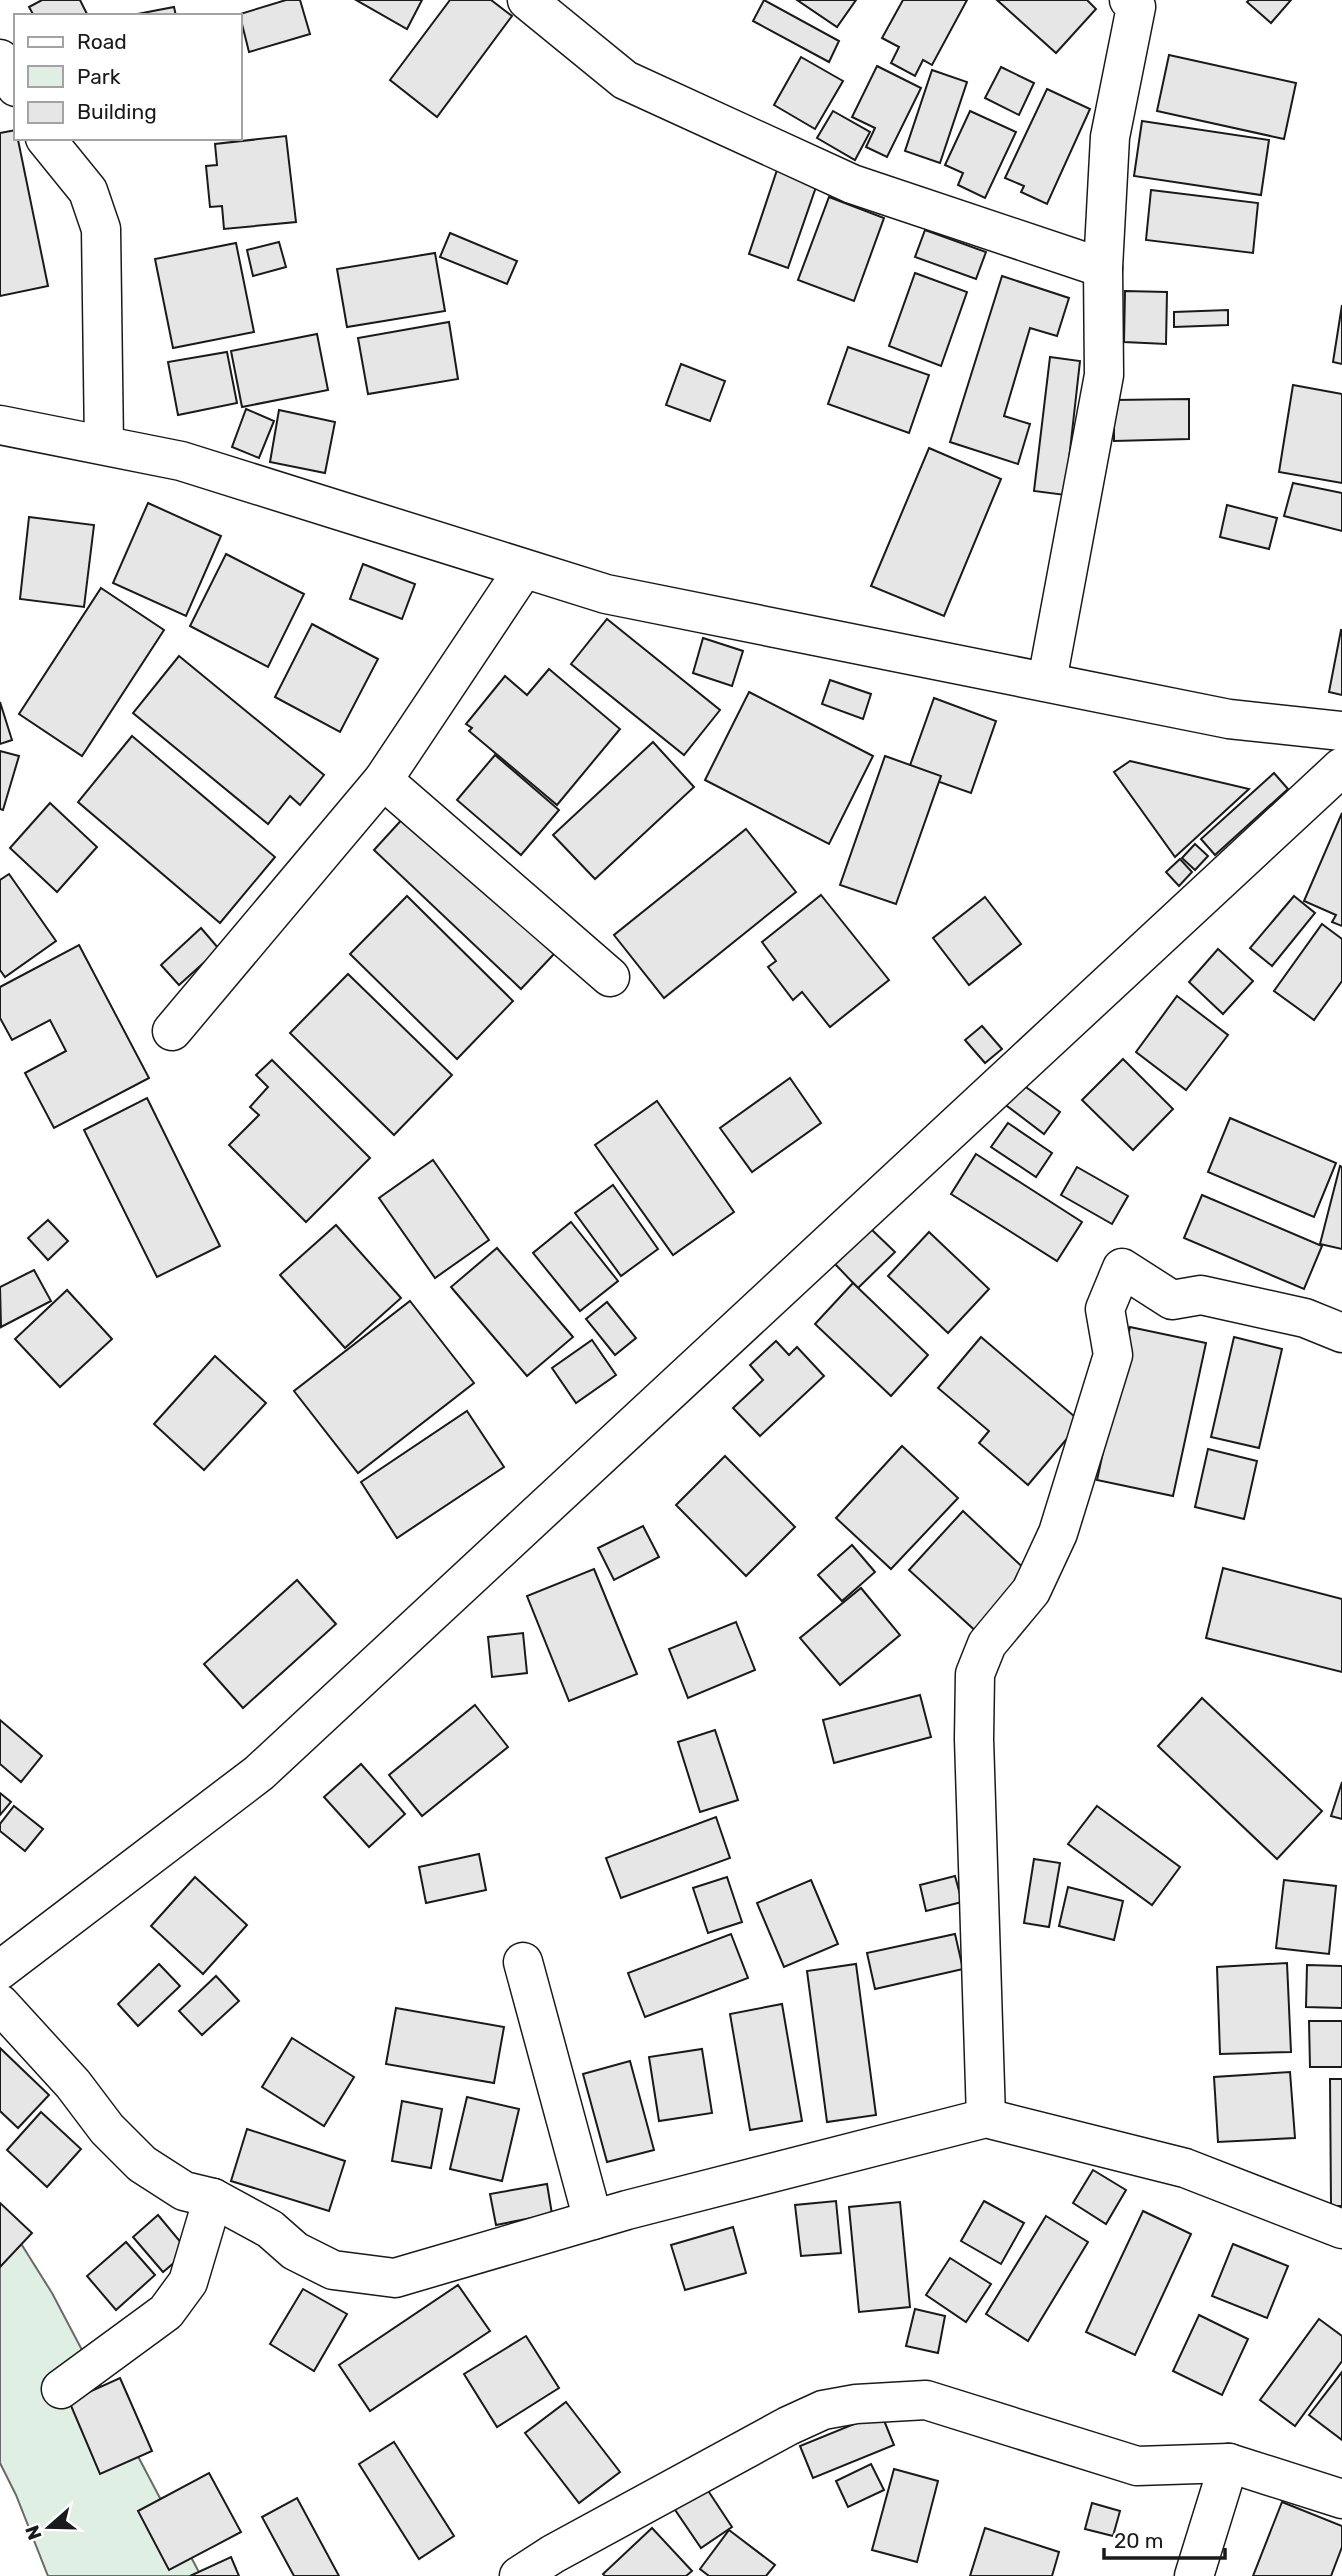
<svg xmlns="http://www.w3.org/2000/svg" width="1342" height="2576" font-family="Rubik,sans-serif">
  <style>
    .green { fill: #e0efe3; stroke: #6a6a6a; stroke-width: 2 }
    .building { fill: #e6e6e6; stroke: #1a1a1a; stroke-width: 2 }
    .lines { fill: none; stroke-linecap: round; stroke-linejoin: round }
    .minor-casing { stroke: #1a1a1a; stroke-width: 41 }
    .minor { stroke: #fff; stroke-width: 38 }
  </style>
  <rect width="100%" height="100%" fill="#fff"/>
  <polygon class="green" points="0,2210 52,2293 201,2576 48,2576 16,2495 0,2463"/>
  <g class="building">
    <polygon points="42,0 80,0 88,16 34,16 29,7"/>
    <polygon points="286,0 300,0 310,34 249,52 240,16 237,15"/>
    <polygon points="356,0 422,0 407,29"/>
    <polygon points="450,0 491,0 512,16 437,117 390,80"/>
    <polygon points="764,0 839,41 829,62 753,21"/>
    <polygon points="797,0 856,0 837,27"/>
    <polygon points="903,0 967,0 932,65 923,60 915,76 891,63 899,47 882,38"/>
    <polygon points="997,0 1087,0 1096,9 1056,53"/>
    <polygon points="1249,0 1291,0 1271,23 1247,2"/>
    <polygon points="174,7 176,16 127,16"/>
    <polygon points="1169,55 1296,83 1284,139 1157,111"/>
    <polygon points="801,57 843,81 815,129 774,105"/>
    <polygon points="877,66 921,88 887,157 866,147 875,128 852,117"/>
    <polygon points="1001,67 1034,83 1019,115 985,98"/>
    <polygon points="932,70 967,82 940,163 905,151"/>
    <polygon points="1047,89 1090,109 1047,204 1021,192 1024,186 1005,178"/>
    <polygon points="833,111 870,132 855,160 817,138"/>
    <polygon points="970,111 1016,132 985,198 958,185 963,173 945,165"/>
    <polygon points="1142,121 1269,140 1261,195 1134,176"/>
    <polygon points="16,130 48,286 0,296 0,133"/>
    <polygon points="286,136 296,222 224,229 222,206 210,207 206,166 217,165 215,144"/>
    <polygon points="777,170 817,184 788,268 749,254"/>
    <polygon points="1151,190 1258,203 1253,253 1146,240"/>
    <polygon points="829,197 884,218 854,301 798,280"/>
    <polygon points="925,230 986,252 976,279 915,257"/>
    <polygon points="450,233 517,261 507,284 440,257"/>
    <polygon points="279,242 286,267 253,276 247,250"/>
    <polygon points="236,243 254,332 173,348 155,259"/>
    <polygon points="435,253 445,311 347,327 337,269"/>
    <polygon points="915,273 967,292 941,366 889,346"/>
    <polygon points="1002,276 1069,298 1057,336 1030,328 1004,416 1030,424 1018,464 950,442"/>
    <polygon points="1125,291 1167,292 1166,344 1124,342"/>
    <polygon points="1342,305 1342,364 1333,362"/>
    <polygon points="1228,310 1228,325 1174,327 1174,312"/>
    <polygon points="449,322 458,379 368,394 358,338"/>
    <polygon points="317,334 328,390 242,407 231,351"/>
    <polygon points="848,347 929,375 909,433 828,404"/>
    <polygon points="227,352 237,403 178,415 168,362"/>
    <polygon points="1050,357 1080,361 1065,495 1034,491"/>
    <polygon points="681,364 725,381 710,421 666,405"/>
    <polygon points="1293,385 1342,394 1342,483 1279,472"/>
    <polygon points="1189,399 1189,439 1114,441 1114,400"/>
    <polygon points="246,409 274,421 259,458 232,447"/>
    <polygon points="279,410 335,422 325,473 270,462"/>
    <polygon points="929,448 1001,479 944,616 871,586"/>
    <polygon points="1293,483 1342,493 1342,531 1284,516"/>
    <polygon points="148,503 221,536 186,616 113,583"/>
    <polygon points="1227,505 1277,518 1269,549 1220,537"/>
    <polygon points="29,517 94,525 84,607 20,599"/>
    <polygon points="226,554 304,594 268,667 190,626"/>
    <polygon points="363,564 415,584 402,619 350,599"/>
    <polygon points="101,588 164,630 82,756 19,714"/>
    <polygon points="607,619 720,710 684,755 571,664"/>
    <polygon points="312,624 378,659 340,732 275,697"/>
    <polygon points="1341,630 1342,630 1342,695 1329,692"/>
    <polygon points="703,638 743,651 732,686 693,673"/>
    <polygon points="179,656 324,775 300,805 290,796 268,824 133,713"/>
    <polygon points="549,669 620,729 557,805 469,731 472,728 466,724 505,676 527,695"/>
    <polygon points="830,680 871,694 863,719 822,704"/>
    <polygon points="749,692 873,756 829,844 705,780"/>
    <polygon points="934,698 996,721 971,793 908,771"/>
    <polygon points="0,702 12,740 0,744"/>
    <polygon points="132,736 275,857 220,923 78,802"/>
    <polygon points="653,742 694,787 595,879 553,835"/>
    <polygon points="0,751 19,756 3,810 0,809"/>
    <polygon points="495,755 559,810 521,855 457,800"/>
    <polygon points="885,756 941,776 896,904 840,885"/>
    <polygon points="1130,761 1249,789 1175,857 1114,772"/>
    <polygon points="1274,773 1288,789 1215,855 1201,839"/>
    <polygon points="50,803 97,847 57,892 10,848"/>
    <polygon points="1342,813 1342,926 1332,922 1336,915 1304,901"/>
    <polygon points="406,815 554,954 521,989 374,850"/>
    <polygon points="746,829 796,892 664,998 614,935"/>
    <polygon points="1195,844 1208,856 1195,870 1182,858"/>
    <polygon points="1180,859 1192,872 1179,886 1166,872"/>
    <polygon points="9,874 56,941 5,977 0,970 0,880"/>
    <polygon points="821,895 889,980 830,1027 802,992 793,1000 768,967 776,961 762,942"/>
    <polygon points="407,896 513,1001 457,1059 350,954"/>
    <polygon points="1294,896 1315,913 1272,966 1250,948"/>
    <polygon points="985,897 1021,944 969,985 933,938"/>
    <polygon points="1322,924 1342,939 1342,981 1314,1020 1274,991"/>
    <polygon points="201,928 219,949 179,985 161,965"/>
    <polygon points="79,945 149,1078 54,1128 25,1073 66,1051 50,1020 12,1040 0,1018 0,987"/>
    <polygon points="1218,949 1253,981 1223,1014 1189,982"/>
    <polygon points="348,974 452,1075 394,1135 290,1033"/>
    <polygon points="1177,996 1228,1035 1186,1090 1136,1052"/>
    <polygon points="982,1026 1002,1049 985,1063 965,1040"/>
    <polygon points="1123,1059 1173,1109 1133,1150 1082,1100"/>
    <polygon points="272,1060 370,1158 306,1222 229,1145 259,1115 250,1107 268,1087 256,1075"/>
    <polygon points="790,1078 821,1123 752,1172 720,1128"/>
    <polygon points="1019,1082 1060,1112 1044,1134 1003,1103"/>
    <polygon points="147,1098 220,1246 157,1277 84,1130"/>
    <polygon points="657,1101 734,1212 673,1255 595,1145"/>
    <polygon points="1230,1118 1336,1163 1314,1217 1208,1172"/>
    <polygon points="1008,1123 1052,1153 1036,1177 991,1147"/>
    <polygon points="976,1154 1082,1222 1057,1261 951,1194"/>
    <polygon points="433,1160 489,1240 435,1278 379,1198"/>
    <polygon points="1340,1166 1342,1167 1342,1249 1320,1244"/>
    <polygon points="1077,1167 1128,1196 1112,1224 1061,1195"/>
    <polygon points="613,1185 658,1249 621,1276 575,1213"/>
    <polygon points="1202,1195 1322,1246 1304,1289 1184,1238"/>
    <polygon points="48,1220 68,1241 48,1260 28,1238"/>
    <polygon points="571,1222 618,1281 580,1311 533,1253"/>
    <polygon points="336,1225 401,1298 345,1348 280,1275"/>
    <polygon points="871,1229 895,1252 858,1288 835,1264"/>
    <polygon points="929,1232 989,1289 948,1333 888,1276"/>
    <polygon points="497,1248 573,1337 527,1376 451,1287"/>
    <polygon points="34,1270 51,1301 1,1327 0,1287"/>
    <polygon points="853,1283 928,1355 891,1396 815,1324"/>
    <polygon points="67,1290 112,1339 60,1387 15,1339"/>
    <polygon points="410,1301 474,1383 358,1473 294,1391"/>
    <polygon points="607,1302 636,1338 615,1355 586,1319"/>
    <polygon points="1130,1327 1206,1343 1173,1496 1097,1480"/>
    <polygon points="981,1337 1081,1422 1028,1485 979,1443 989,1431 938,1388"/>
    <polygon points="1234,1337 1282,1349 1259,1448 1211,1437"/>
    <polygon points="592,1340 616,1375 576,1403 552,1368"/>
    <polygon points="776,1341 789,1355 797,1347 824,1376 760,1436 733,1408 763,1380 750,1365"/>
    <polygon points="215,1356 266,1403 204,1470 154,1424"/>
    <polygon points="467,1411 504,1467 397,1538 361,1482"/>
    <polygon points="902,1446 958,1498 891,1569 836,1518"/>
    <polygon points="1208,1449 1257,1461 1244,1519 1195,1507"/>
    <polygon points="725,1456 795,1527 746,1576 676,1505"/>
    <polygon points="963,1511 1033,1577 980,1635 909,1570"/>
    <polygon points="643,1526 659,1557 614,1580 598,1548"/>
    <polygon points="852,1545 875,1572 842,1601 818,1575"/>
    <polygon points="1223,1568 1342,1599 1342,1672 1206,1638"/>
    <polygon points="594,1569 637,1674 569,1701 527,1596"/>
    <polygon points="297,1580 336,1624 243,1708 204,1664"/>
    <polygon points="861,1588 900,1635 840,1685 800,1638"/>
    <polygon points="736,1622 755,1670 688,1698 669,1649"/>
    <polygon points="523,1633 527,1673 492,1677 488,1637"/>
    <polygon points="920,1695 931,1737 834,1763 823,1720"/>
    <polygon points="1202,1698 1322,1811 1277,1859 1158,1746"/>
    <polygon points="475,1705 508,1747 422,1816 389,1775"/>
    <polygon points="0,1720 42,1756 21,1782 0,1764"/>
    <polygon points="715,1730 738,1800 700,1812 678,1742"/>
    <polygon points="361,1764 405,1814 369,1847 324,1797"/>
    <polygon points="1342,1782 1342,1819 1331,1816"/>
    <polygon points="0,1793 11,1802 0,1815"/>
    <polygon points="14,1806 43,1829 25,1851 0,1831 0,1824"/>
    <polygon points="1097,1806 1180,1867 1152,1905 1068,1844"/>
    <polygon points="716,1817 730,1858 621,1898 606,1858"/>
    <polygon points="479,1854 486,1890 426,1903 419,1867"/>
    <polygon points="1034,1859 1060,1863 1049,1927 1024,1923"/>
    <polygon points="955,1876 962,1902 926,1911 920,1885"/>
    <polygon points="195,1877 247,1925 203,1974 151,1926"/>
    <polygon points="727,1877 742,1922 708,1933 693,1888"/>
    <polygon points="811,1880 838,1944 784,1967 757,1903"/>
    <polygon points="1284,1880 1336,1886 1329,1954 1276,1948"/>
    <polygon points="1068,1887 1123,1901 1114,1940 1059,1926"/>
    <polygon points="731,1934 748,1978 645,2017 628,1973"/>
    <polygon points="955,1934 963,1969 875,1989 867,1953"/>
    <polygon points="1287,1963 1291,2052 1220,2054 1217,1967"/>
    <polygon points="159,1964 180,1986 138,2026 118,2004"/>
    <polygon points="856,1964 876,2115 827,2122 807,1971"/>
    <polygon points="1307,1965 1342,1966 1342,2008 1306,2007"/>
    <polygon points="216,1976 239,2001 202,2035 179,2011"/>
    <polygon points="782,2004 802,2121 750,2130 730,2014"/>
    <polygon points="396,2008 504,2027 494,2083 386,2064"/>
    <polygon points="1309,2021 1342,2021 1342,2067 1310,2067"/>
    <polygon points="292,2038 354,2077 324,2126 262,2087"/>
    <polygon points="0,2048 49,2095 18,2128 0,2111"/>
    <polygon points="702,2049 712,2113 659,2121 649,2057"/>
    <polygon points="630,2061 654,2150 607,2162 583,2074"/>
    <polygon points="1290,2072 1295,2138 1218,2142 1214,2077"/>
    <polygon points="1330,2079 1342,2079 1342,2206 1331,2206"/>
    <polygon points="467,2097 519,2109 502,2181 450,2169"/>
    <polygon points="402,2101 442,2109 431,2168 392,2161"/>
    <polygon points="41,2112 81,2149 47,2187 7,2150"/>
    <polygon points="247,2129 345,2161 329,2211 231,2181"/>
    <polygon points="1093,2170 1126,2190 1106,2224 1073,2203"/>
    <polygon points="547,2184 552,2214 496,2225 490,2194"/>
    <polygon points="836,2201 841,2253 801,2256 795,2205"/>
    <polygon points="984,2201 1024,2223 1001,2264 961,2241"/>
    <polygon points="900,2202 910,2307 859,2312 849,2207"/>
    <polygon points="0,2203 32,2233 0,2267"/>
    <polygon points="1143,2211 1191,2234 1135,2355 1086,2332"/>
    <polygon points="158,2215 188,2251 163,2272 133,2237"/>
    <polygon points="1046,2216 1088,2242 1028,2341 986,2314"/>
    <polygon points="733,2227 746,2273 685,2290 671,2245"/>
    <polygon points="126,2242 155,2275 116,2310 87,2276"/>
    <polygon points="1233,2244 1288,2266 1267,2318 1212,2296"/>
    <polygon points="950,2258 991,2284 966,2322 926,2295"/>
    <polygon points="458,2285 490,2331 370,2411 339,2365"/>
    <polygon points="303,2289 347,2314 314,2371 270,2344"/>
    <polygon points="915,2309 945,2316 938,2353 906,2346"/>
    <polygon points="1199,2315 1248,2339 1222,2395 1173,2371"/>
    <polygon points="1319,2319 1342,2336 1342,2361 1295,2426 1260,2400"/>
    <polygon points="526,2336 559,2388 497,2427 464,2374"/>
    <polygon points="1342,2372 1342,2440 1309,2415"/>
    <polygon points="120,2378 152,2451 100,2474 69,2401"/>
    <polygon points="566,2402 620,2472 579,2503 525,2433"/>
    <polygon points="881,2413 894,2445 813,2478 800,2446"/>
    <polygon points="394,2442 454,2536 419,2559 359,2464"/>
    <polygon points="871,2464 884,2490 848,2507 836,2481"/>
    <polygon points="894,2469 938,2481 917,2562 872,2550"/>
    <polygon points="209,2473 241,2532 169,2570 138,2511"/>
    <polygon points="701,2480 732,2527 701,2548 669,2501"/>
    <polygon points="297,2498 339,2576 294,2576 262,2517"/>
    <polygon points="1282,2502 1342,2526 1342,2547 1331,2576 1253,2576"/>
    <polygon points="1092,2503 1120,2511 1113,2536 1085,2529"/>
    <polygon points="652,2528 692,2571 686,2576 605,2576 603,2574"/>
    <polygon points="985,2528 1059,2552 1052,2576 970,2576"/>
    <polygon points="729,2530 775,2565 766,2576 709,2576 700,2569"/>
    <polygon points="231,2557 239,2576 190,2576"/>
  </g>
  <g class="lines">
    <g class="minor-casing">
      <g id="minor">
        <polyline points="527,0 625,80 852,184 1103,268"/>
        <polyline points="0,59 16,87"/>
        <polyline points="45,138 88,191 101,229 104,445"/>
        <polyline points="0,425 181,461 606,594 1229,719 1342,731"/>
        <polyline points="1047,681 1104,375 1103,268 1110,137 1136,7 1129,0"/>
        <polyline points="383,780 610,977"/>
        <polyline points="172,1031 383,780 523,570"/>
        <polyline points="523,1962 593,2220"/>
        <polyline points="0,1970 259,1773 1342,767"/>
        <polyline points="0,2004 73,2084 107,2129 142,2164 184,2191 213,2198 270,2229 295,2251 333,2270 395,2278 627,2210 986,2118 1185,2168 1342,2229"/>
        <polyline points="986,2118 974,1739 975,1674 987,1644 1031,1591 1058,1533 1113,1355 1105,1309 1122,1268 1172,1300 1201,1295 1305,1318 1342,1333"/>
        <polyline points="61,2389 166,2312 188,2282 213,2198"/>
        <polyline points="519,2576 553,2554 788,2426 823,2410 856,2404 926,2400 1137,2466 1229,2463 1342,2499"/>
        <polyline points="1194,2576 1229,2463"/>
      </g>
    </g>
    <use href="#minor" class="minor"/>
  </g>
  <rect x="14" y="14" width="228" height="126" fill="#ffffff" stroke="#a3a3a3" stroke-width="2"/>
  <rect x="28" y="37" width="35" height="10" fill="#ffffff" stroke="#a3a3a3" stroke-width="2"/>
  <text x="77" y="49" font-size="21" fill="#1a1a1a">Road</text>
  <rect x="28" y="66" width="35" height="21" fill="#e0efe3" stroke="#a3a3a3" stroke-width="2"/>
  <text x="77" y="84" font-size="21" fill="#1a1a1a">Park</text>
  <rect x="28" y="102" width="35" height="21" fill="#e6e6e6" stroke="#a3a3a3" stroke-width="2"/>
  <text x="77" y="119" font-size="21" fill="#1a1a1a">Building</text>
  <g transform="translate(49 2527) rotate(250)" stroke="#ffffff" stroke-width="5" paint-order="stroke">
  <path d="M0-5L12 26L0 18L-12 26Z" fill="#1a1a1a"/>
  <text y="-10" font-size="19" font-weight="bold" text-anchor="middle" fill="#1a1a1a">N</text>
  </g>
  <path d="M1104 2548v10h121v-10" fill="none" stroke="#1a1a1a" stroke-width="3.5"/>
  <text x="1114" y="2548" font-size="21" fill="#1a1a1a" stroke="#ffffff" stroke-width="5" paint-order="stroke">20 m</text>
</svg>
